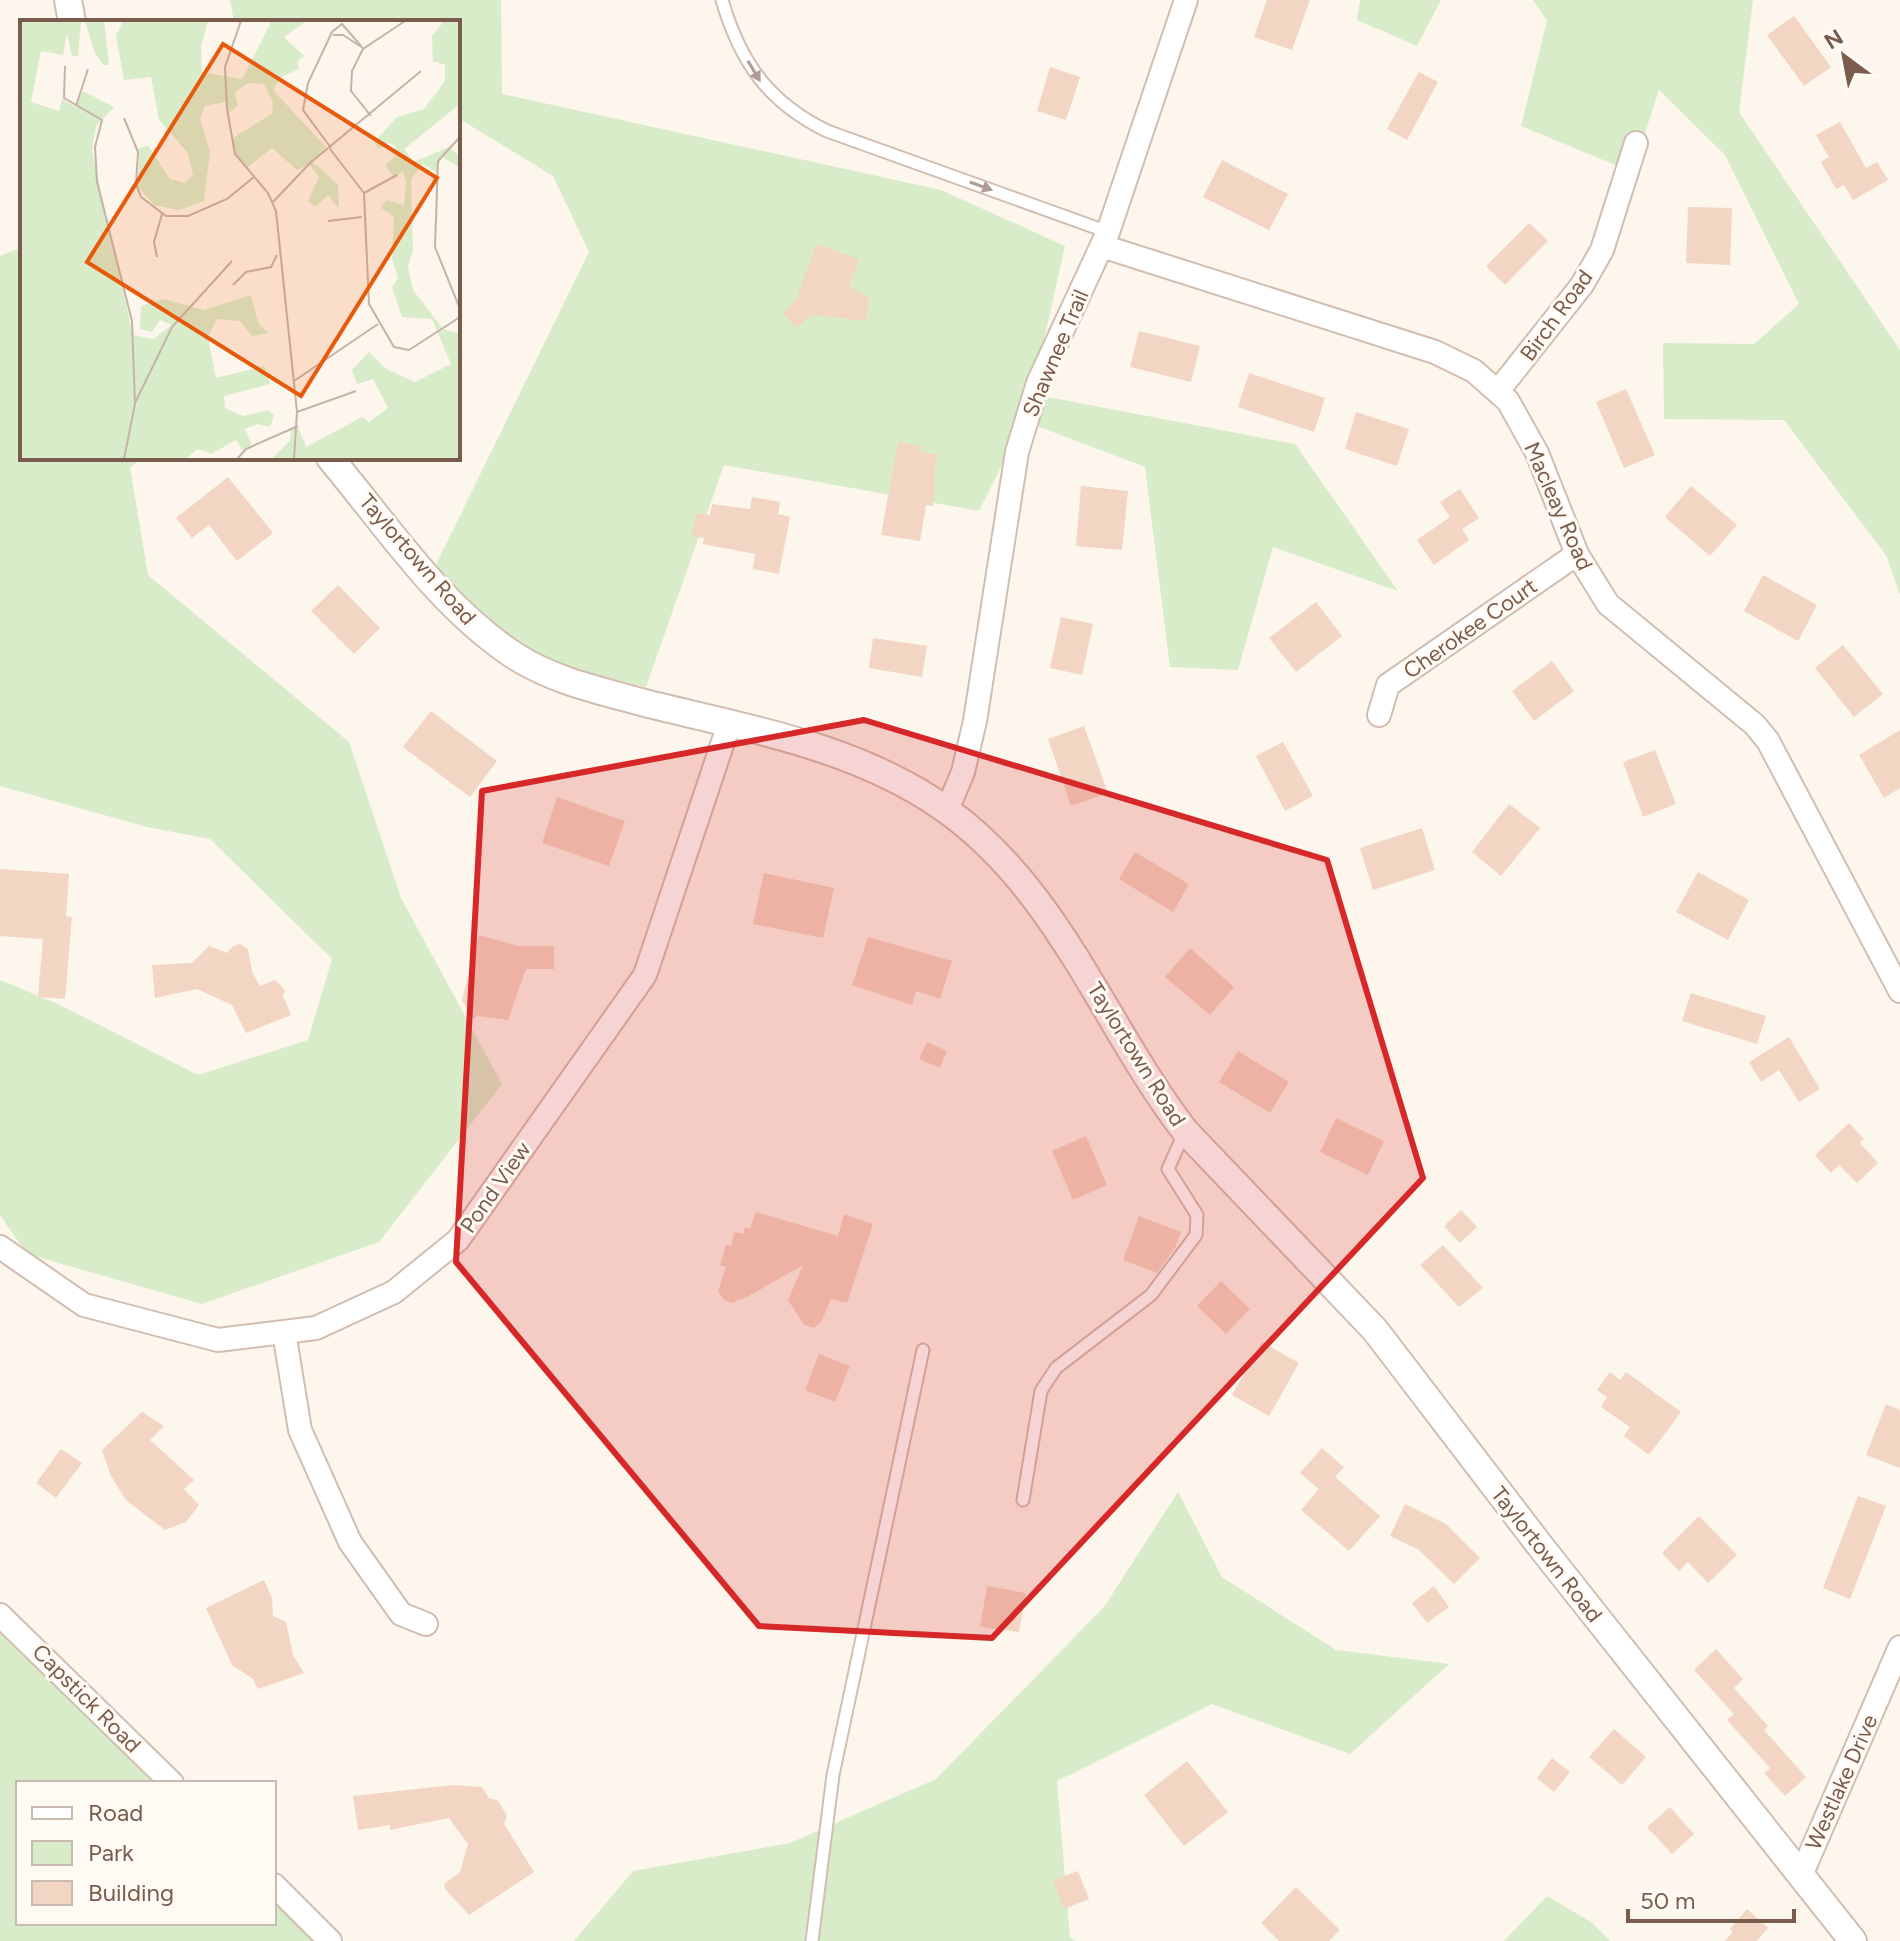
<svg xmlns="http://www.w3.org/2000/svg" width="1900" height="1941" font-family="Figtree,sans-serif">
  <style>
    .green { fill: #d8ecc9 }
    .building { fill: #f3d5c3 }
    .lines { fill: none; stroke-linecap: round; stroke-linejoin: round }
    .service-casing { stroke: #d1beb0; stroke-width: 15 }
    .minor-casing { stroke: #d1beb0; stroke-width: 26 }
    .tertiary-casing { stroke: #d1beb0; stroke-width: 30 }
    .service { stroke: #fff; stroke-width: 11 }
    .minor { stroke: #fff; stroke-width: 22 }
    .tertiary { stroke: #fff; stroke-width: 26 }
    .oneway { fill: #af9d94 }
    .marked { fill: #d62828; fill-opacity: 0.2; stroke: #d62828; stroke-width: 6; stroke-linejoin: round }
    .labels { text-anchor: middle; stroke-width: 6; stroke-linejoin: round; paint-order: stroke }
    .street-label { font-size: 22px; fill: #7a5c4d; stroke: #fffaf3 }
    .inset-road { fill: none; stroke: #c5b3a7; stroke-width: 2 }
    .view { fill: #e8590c; fill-opacity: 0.15; stroke: #e8590c; stroke-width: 4 }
    .inset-edge { fill: none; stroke: #7a5c4d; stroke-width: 4 }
  </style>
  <rect width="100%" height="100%" fill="#fdf6ec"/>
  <g class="green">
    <polygon points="230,0 501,0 502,94 941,190 1065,246 1032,394 1295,444 1398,591 1273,547 1238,670 1170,667 1145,467 1024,421 979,511 724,465 646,687 526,658 431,575 589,252 553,176 458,118 458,22 234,22"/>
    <polygon points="1360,0 1441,0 1417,46 1357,20"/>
    <polygon points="1533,0 1753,0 1739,112 1900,350 1900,595 1886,555 1784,420 1664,419 1663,343 1754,344 1799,304 1725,155 1659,90 1632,172 1521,126 1547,21"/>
    <polygon points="22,247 22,458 141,458 130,468 148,575 349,742 401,898 502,1084 379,1242 202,1304 27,1254 0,1215 0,980 58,1004 198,1075 308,1040 332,959 210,839 147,827 0,786 0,256"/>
    <polygon points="1178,1492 1222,1577 1336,1650 1449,1664 1350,1754 1212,1704 1057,1781 1070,1938 1076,1941 574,1941 633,1871 790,1843 936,1779 1104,1607"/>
    <polygon points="0,1620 162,1783 18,1783 18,1923 274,1923 274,1901 312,1941 0,1941"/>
    <polygon points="1547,1896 1591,1922 1610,1941 1504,1941"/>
  </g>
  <g class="building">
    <polygon points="1267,0 1310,0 1292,50 1254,37"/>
    <polygon points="1794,16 1831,67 1804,86 1767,35"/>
    <polygon points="1050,67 1080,77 1066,120 1037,111"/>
    <polygon points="1419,72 1438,82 1407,140 1387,129"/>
    <polygon points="1840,122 1866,168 1877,162 1888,180 1853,200 1844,185 1836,189 1821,162 1829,157 1816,135"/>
    <polygon points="1222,160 1288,194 1269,230 1203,197"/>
    <polygon points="1688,207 1732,208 1730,265 1686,263"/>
    <polygon points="1529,223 1548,241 1505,285 1486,266"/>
    <polygon points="816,244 859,259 849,286 869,298 866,321 811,315 797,328 783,313 796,301"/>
    <polygon points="1139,331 1200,346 1191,382 1130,367"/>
    <polygon points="1249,373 1325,398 1314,432 1238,407"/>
    <polygon points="1626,389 1655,455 1624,468 1596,402"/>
    <polygon points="1356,412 1409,429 1397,466 1345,449"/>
    <polygon points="898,442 921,446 920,452 936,454 933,506 926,505 920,541 881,535"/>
    <polygon points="228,477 273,533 237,561 209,525 192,538 176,518"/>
    <polygon points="1081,486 1128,491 1122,550 1076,546"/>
    <polygon points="1691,486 1737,525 1710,556 1665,517"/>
    <polygon points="1460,489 1479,518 1462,529 1469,540 1434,565 1417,540 1450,517 1440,502"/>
    <polygon points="752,497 780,502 778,514 790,517 779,574 753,569 755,554 703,544 704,538 692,536 697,513 710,515 712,504 750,509"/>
    <polygon points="1763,575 1817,605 1798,641 1744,611"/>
    <polygon points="338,585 380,628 354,654 311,611"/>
    <polygon points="1316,602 1342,636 1296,672 1269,638"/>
    <polygon points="1061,617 1093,624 1082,675 1050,668"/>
    <polygon points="873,638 927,646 922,677 869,668"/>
    <polygon points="1843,645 1883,694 1854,717 1815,668"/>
    <polygon points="1552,661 1574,691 1534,721 1512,691"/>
    <polygon points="431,711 497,761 470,797 403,747"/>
    <polygon points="1084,726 1108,793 1071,806 1048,739"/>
    <polygon points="1900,730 1900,788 1884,798 1859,755"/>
    <polygon points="1283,742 1313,796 1285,811 1256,756"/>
    <polygon points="1655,750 1676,804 1643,817 1623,762"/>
    <polygon points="557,797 625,821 609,866 542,843"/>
    <polygon points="1509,804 1540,828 1501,876 1472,852"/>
    <polygon points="1422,828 1435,870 1373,890 1360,848"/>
    <polygon points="1135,852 1189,884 1173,912 1119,879"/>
    <polygon points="0,869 69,874 66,916 72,917 65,999 38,997 43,939 0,936"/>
    <polygon points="1698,872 1749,900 1728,940 1676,912"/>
    <polygon points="764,873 834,888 823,938 753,924"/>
    <polygon points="479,935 518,946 554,946 554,969 526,969 508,1020 478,1016 473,1019 462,1000"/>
    <polygon points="868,937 952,961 940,999 916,991 912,1005 852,985"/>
    <polygon points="240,944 248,949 252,972 260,986 275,980 285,990 283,996 291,1015 246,1033 232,1005 197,989 155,998 152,965 192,963 209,946 227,953 233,946"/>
    <polygon points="1190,948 1234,987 1210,1015 1165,977"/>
    <polygon points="1691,993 1766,1016 1757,1044 1682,1021"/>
    <polygon points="1789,1037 1820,1089 1799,1102 1779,1070 1761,1082 1749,1062"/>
    <polygon points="927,1042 947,1051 940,1068 919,1059"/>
    <polygon points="1238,1051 1289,1082 1270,1113 1219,1082"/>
    <polygon points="1336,1118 1384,1141 1368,1175 1320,1152"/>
    <polygon points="1849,1123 1864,1139 1860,1143 1878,1163 1857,1183 1839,1165 1831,1173 1815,1155"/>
    <polygon points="1086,1136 1107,1185 1073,1200 1052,1151"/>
    <polygon points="1461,1210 1477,1227 1460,1243 1444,1226"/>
    <polygon points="756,1212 838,1236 844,1214 873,1224 847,1303 831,1299 821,1322 814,1328 804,1325 788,1300 803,1265 747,1297 731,1303 724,1300 718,1291 726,1267 720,1265 726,1245 731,1246 734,1232 744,1234 744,1228 750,1228"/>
    <polygon points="1139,1216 1181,1232 1175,1248 1157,1273 1123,1260"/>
    <polygon points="1443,1245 1483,1288 1459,1307 1420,1265"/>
    <polygon points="1221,1281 1250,1309 1226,1334 1197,1306"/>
    <polygon points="1262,1342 1299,1363 1269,1416 1232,1395"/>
    <polygon points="819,1354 850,1366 835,1402 805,1390"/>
    <polygon points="1610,1372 1620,1380 1626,1372 1681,1412 1649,1455 1624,1436 1630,1427 1601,1407 1607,1397 1597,1390"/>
    <polygon points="1886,1404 1900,1410 1900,1468 1866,1455"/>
    <polygon points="142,1412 164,1426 150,1440 194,1480 184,1489 199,1505 186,1522 165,1530 126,1500 111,1476 102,1450"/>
    <polygon points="1322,1448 1344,1467 1335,1477 1380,1516 1349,1551 1301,1510 1319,1489 1300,1473"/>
    <polygon points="61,1449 82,1463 56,1498 36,1483"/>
    <polygon points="1858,1496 1886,1506 1850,1599 1823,1588"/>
    <polygon points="1405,1504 1446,1524 1480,1558 1454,1584 1419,1550 1390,1536"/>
    <polygon points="1699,1516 1737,1555 1708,1583 1688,1562 1679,1571 1662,1553"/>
    <polygon points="264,1580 272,1598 273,1616 286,1622 293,1655 304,1673 258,1689 253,1679 232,1665 206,1608"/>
    <polygon points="987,1586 1026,1593 1019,1632 980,1627"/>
    <polygon points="1434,1586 1449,1607 1427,1623 1412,1603"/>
    <polygon points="1716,1649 1743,1679 1734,1688 1768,1726 1764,1730 1806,1777 1785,1796 1764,1773 1770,1768 1727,1720 1734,1714 1694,1670"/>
    <polygon points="1614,1729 1646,1757 1622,1785 1589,1757"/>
    <polygon points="1552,1758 1570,1772 1554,1792 1537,1778"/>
    <polygon points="1187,1761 1228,1812 1184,1846 1144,1795"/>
    <polygon points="453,1785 482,1787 489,1798 497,1800 507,1815 504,1824 534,1872 469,1915 445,1889 444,1884 460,1872 468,1844 449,1818 390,1830 390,1825 358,1830 353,1796"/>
    <polygon points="1670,1807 1694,1834 1672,1854 1647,1827"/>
    <polygon points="1078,1871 1089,1899 1064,1909 1053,1880"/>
    <polygon points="1296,1887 1340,1930 1329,1941 1279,1941 1261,1923"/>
    <polygon points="1747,1909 1768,1928 1757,1941 1725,1941 1733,1932 1730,1929"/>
  </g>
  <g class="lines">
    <g class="service-casing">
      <g id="service">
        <path d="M722 0C740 62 768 102 827 131L1108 232"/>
        <polyline points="1023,1500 1041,1391 1056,1368 1151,1295 1196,1235 1197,1215 1168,1169 1185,1131"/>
        <polyline points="812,1941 833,1775 923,1350"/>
      </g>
    </g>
    <g class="minor-casing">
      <g id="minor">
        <polyline points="1102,246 1435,352 1474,371 1508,401 1537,453 1577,554 1608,604 1755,725 1768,741 1900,991"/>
        <polyline points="1498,391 1582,285 1602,250 1636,143"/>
        <polyline points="1379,715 1388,685 1577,554"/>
        <polyline points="947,810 963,772 975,721 1017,452 1038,383 1108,232 1186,0"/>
        <polyline points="0,1247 84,1305 218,1340 316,1328 394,1292 458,1240 645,975 729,724"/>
        <polyline points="284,1332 300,1430 350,1542 401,1614 426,1624"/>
        <polyline points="0,1615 172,1783"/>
        <polyline points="1802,1873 1900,1647"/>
        <polyline points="274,1885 330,1941"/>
      </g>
    </g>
    <g class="tertiary-casing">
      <g id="tertiary">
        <polyline points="68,0 72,22"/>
        <path d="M330 458C387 526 440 607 515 656 554 681 601 691 645 703 748 729 856 746 945 809 1059 890 1103 1024 1185 1131L1375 1330 1541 1547 1853 1941"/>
      </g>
    </g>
    <use href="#service" class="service"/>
    <use href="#minor" class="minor"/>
    <use href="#tertiary" class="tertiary"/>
  </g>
  <defs><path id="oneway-solid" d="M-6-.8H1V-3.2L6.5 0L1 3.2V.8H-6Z" transform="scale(2)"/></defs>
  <g class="oneway">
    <use href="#oneway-solid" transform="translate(754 71) rotate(59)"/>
    <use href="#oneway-solid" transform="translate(981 186) rotate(20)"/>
  </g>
  <path class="marked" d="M864 720 1327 860 1423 1178 992 1638 759 1626 456 1262 482 791Z"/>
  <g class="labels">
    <g class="street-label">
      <text transform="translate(1556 315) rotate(-54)" y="8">Birch Road</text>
      <text transform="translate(1055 353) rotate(-67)" y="8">Shawnee Trail</text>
      <text transform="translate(1559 506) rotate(66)" y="8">Macleay Road</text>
      <text transform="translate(418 559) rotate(49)" y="8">Taylortown Road</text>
      <text transform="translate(1470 628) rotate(-35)" y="8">Cherokee Court</text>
      <text transform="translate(1137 1054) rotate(58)" y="8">Taylortown Road</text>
      <text transform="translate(495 1187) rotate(-55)" y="8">Pond View</text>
      <text transform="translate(1547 1554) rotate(52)" y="8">Taylortown Road</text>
      <text transform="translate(87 1698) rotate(45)" y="8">Capstick Road</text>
      <text transform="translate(1841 1782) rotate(-66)" y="8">Westlake Drive</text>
    </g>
  </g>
  <g transform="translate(20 20)">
    <rect width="440" height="440" fill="#fdf6ec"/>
    <path d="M0 1H61L58 36H52L47 14 43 35 21 31 11 82 39 91 42 79 56 87 63 71 94 87 76 106 72 131 113 315 133 319 152 305 140 300 132 312 120 309 121 286 143 279 184 290 231 275 238 303 249 313 232 316 220 301 197 299 188 317 196 358 244 346 247 352 250 364 204 376 205 388 223 396 249 390 254 395 250 407 238 404 225 409 232 425 222 431 216 420 191 434 178 429 166 439H0ZM65 1H84L89 45H83L75 33ZM103 1H188L181 26 182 52 222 59 251 2 286 1 264 17 284 36 277 42 279 49 261 57 253 70 306 127 292 141 318 165 319 189 308 175 295 187 288 181 299 157 289 144 277 150 252 128 228 147 216 135 211 119 252 94 253 83 244 64 228 63 215 72 218 85 208 94 206 82 185 86 180 99 190 132 184 181 159 190 134 185 118 167 119 128 128 126 150 159 165 163 173 155 168 133 139 100 131 57 104 60 96 16ZM424 1H440V84L384 129 394 142 429 127 440 136V148L421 136 417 153 403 144 391 159 393 230 388 246 393 270 423 309 440 314V439H251L270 421 271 409 278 407 286 427 342 397 349 402 368 388 353 359 337 364 332 350 349 332 366 349 395 362 431 344 412 299 382 297 372 267 378 258 372 238 374 197 361 188 366 180 384 185 386 163 383 151 375 158 365 145 376 135 375 126 369 123 359 129 354 122 377 97 404 89 425 61V45L413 41 412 16Z" fill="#d8ecc9"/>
    <path class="inset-road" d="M221 1 205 47 207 89 215 134 248 173 256 191 277 392 274 439M313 15H323L343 28M45 46 44 78 82 100 75 127 77 162 112 301 115 384 104 439M56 86 68 49M351 96 331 71 332 51 343 29 385 1M104 98 118 132 116 164 121 177 146 196H168L207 179 234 157M440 117 418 141 415 227 440 289M311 128 283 90 288 63 312 12 322 4 341 26M310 129 344 173 349 284 374 327 389 330 440 297M344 173 377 155M253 182 290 143 401 51M308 201 342 197M137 237 134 222 142 194M213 265 226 252 251 247 257 235M274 361 358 304M115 383 152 307 212 241M277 392 336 371M217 439 226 429 278 406"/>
    <path class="view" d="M203 24 417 158 281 376 67 242Z"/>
    <rect width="440" height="440" class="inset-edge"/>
  </g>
  <rect x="16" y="1781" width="260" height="144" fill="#fffaf3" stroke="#cabbb1" stroke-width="2"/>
  <rect x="32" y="1807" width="40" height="12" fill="#ffffff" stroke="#cabbb1" stroke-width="2"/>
  <text x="88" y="1821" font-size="24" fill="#7a5c4d">Road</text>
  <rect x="32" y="1841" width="40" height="24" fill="#d8ecc9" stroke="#cabbb1" stroke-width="2"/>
  <text x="88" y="1861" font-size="24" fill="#7a5c4d">Park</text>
  <rect x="32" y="1881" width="40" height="24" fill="#f3d5c3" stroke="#cabbb1" stroke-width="2"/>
  <text x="88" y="1901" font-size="24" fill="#7a5c4d">Building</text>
  <g transform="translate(1844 56) rotate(328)" stroke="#fffaf3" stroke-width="6" paint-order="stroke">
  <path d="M0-6L14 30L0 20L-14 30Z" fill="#7a5c4d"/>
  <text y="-12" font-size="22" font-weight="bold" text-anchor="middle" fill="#7a5c4d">N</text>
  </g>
  <path d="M1628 1909v12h166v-12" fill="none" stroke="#7a5c4d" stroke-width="4"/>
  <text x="1640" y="1909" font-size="24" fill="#7a5c4d" stroke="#fffaf3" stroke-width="6" paint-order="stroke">50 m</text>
</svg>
